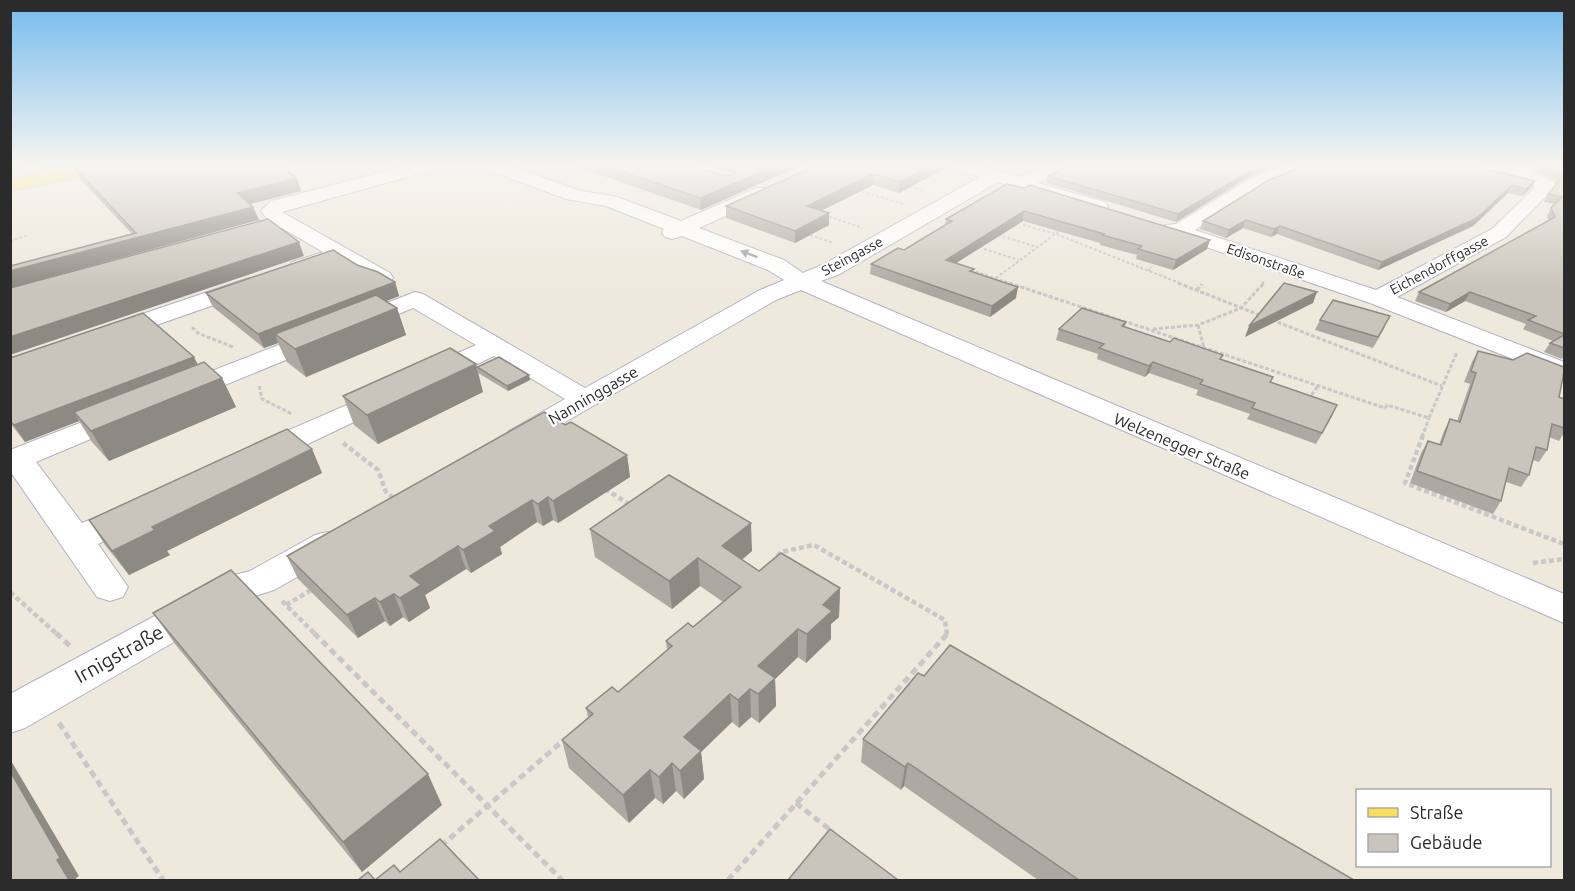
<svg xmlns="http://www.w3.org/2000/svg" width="1575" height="891" font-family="Ubuntu,sans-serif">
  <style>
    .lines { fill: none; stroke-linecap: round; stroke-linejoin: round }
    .minor-casing { stroke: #b1b2c0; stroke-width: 2 }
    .major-casing { stroke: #c8c8c8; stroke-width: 2 }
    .path-far3 { stroke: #c8c8c8; stroke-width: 2; stroke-dasharray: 3 2; stroke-linecap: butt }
    .path-far2 { stroke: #c8c8c8; stroke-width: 3; stroke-dasharray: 4 2; stroke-linecap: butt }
    .path-far1 { stroke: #c8c8c8; stroke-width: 4.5; stroke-dasharray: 5 3; stroke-linecap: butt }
    .path { stroke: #c8c8c8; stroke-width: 5; stroke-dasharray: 7 4.5; stroke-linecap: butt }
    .minor { fill: #fff; fill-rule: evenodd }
    .major { fill: #f9df57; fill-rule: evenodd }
    .wall { fill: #ada9a2 }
    .shaded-wall { fill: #8d8a84 }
    .building { fill: #c9c5bc; stroke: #8d8a84; stroke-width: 1.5 }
    .oneway { fill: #a0a0a0 }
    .labels { text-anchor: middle; stroke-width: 4.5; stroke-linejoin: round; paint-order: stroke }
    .far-street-label { font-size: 14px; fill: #2b2b2b; stroke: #fff }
    .street-label { font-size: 16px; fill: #2b2b2b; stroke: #fff }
    .near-street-label { font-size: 20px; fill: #2b2b2b; stroke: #fff }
  </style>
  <rect width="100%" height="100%" fill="#eee8dd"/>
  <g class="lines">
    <g class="minor-casing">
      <g id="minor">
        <path d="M406 166H435L432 170 282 212 390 273 393 278 390 283C372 287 353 270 338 261L300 274 292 272 289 267 292 262 323 252 282 228 235 241 228 239 225 235 228 231 268 220 261 211 271 201Z"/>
        <polygon points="486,166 511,166 577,190 617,197 681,221 756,188 770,188 772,192 770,196 699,228 784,260 803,273 824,264 980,177 956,170 953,166 980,166 1021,177 1042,166 1064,166 1061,170 1038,183 1105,202 1108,206 1105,210 1091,210 998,182 840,274 821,281 1564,594 1564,623 801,290 776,300 529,443 519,446 509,443 504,437 509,431 565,399 494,356 439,382 429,384 419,382 416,376 419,370 476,345 413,308 193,398 183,400 173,398 169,392 173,386 415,292 423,294 585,388 760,290 784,280 768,270 682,236 672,239 665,237 662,233 664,229 606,206 566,199 489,170"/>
        <polygon points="1281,166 1305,166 1302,170 1265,185 1195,230 1376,290 1492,229 1535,187 1468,170 1465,166 1496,166 1513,170 1518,166 1537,166 1532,172 1554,182 1556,186 1506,237 1397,297 1564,362 1564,379 1370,303 1165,233 1162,229 1165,225 1176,224 1253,177"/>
        <polygon points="249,278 257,280 260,285 257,290 122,337 113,339 104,337 101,332 104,327"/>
        <polygon points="386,388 396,390 400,396 396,402 272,461 261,463 250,461 246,454 250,447"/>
        <polygon points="121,407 131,410 135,416 131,422 36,462 82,523 133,503 145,506 150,514 145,522 98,544 128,587 123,597 110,601 97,597 10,471 10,450"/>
        <polygon points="327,532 339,535 344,544 339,553 274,590 252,597 25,728 10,733 10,694 227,577 250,571 315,535"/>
      </g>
    </g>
    <g class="major-casing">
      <polygon id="major" points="77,166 115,166 112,170 105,172 10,191 10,179"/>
    </g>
    <g class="path-far3">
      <polyline points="464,166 473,169"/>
      <polyline points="778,166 806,174"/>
      <polyline points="910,187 925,191"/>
      <polyline points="857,190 904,204"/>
      <polyline points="824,215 863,228"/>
      <polyline points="1023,225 1056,234 1182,284"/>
      <polyline points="810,235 834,243"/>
      <polyline points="998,235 1037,247"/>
      <polyline points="10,241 29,235"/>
      <polyline points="984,249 1019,260"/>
      <polyline points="971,270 1013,284"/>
      <polyline points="1148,271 1152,266"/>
      <polyline points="996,278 1062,229"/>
      <polyline points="1262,284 1265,281"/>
    </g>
    <g class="path-far2">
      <polyline points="1009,283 1385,408 1387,405 1429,418 1457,352"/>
      <polyline points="1178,283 1262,316"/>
      <polyline points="1197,290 1202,284"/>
      <polyline points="1272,320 1442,386"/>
      <polyline points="1198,325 1204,348"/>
      <polyline points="192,327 198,333 233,347"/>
      <polyline points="1153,329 1198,325 1241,308 1264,283"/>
      <polyline points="259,386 262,399 292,414"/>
      <polyline points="1308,400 1318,386"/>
      <polyline points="1422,437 1429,418"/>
    </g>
    <g class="path-far1">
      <polyline points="1423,435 1405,483 1564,544"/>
      <polyline points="343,443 378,470 386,492 395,499"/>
      <polyline points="605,489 632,506"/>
      <polyline points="777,556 781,552 814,545 945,620 947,635"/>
      <polyline points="1533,563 1564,559"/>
      <polyline points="10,592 58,635"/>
      <polyline points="282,601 316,635"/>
      <polyline points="286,605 313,589"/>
    </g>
    <g class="path">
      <polyline points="56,633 70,646"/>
      <polyline points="314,633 562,880"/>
      <polyline points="59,723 163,880"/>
      <polyline points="796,803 833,832"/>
      <polyline points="441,846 565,739"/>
      <polyline points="728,880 948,633"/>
    </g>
    <use href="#minor" class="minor"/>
    <use href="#major" class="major"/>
  </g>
  <g class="wall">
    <polygon points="575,166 689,166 727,176 734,174 705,166 949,166 899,193 873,185 821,211 829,225 795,243 726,218 726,206 811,168 810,167 797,167 701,210"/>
    <polygon points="1539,166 1564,166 1564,356 1562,359 1544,352 1550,343 1553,341 1523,329 1526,324 1465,301 1446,312 1415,301 1419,292 1549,221 1547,216 1551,208 1555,204 1544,202 1548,194 1557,184 1555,180 1536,171"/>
    <polygon points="74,167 301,191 250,204 253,207 259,220 132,234 80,179"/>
    <polygon points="1252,175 1176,222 1047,183 1048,176"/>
    <polygon points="1535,181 1531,188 1522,196 1508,193 1473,226 1378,270 1277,234 1271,237 1243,228 1226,238 1200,229 1203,221"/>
    <polygon points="1007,184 1207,249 1173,270 1136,259 1137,255 1100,245 1100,243 1023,221 956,263 974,269 973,272 1016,298 990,317 870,274 871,264 904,250 945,225 946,219"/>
    <polygon points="357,265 395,282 399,296 386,301 397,308 406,335 306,377 287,362 278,343 264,348 213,307 206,293"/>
    <polygon points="1320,320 1385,327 1373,348 1315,330"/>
    <polygon points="1126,322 1125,327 1170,342 1223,355 1221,359 1271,382 1332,416 1316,444 1247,419 1250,414 1196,395 1198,390 1149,373 1145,377 1097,359 1098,354 1056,340 1059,329"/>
    <polygon points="1478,351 1559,397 1564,399 1564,433 1559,441 1549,437 1547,450 1539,462 1533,460 1529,475 1521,487 1506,482 1501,501 1493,514 1410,483 1421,453 1428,441 1439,445 1444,431 1450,419 1457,421 1470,384 1464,382 1472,362"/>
    <polygon points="194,357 197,364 222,378 236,407 109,461 92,442 79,421 25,442 10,423 10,358"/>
    <polygon points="477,367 530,380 508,391 478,373"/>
    <polygon points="483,392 378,444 354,425 343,396"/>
    <polygon points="565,425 627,455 630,477 558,523 553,520 543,526 537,522 500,547 502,554 471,573 466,569 425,595 430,608 409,622 403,617 390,626 385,621 358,638 298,579 287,556"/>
    <polygon points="312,449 322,473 167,551 170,555 129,575 105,545 89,520"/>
    <polygon points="590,529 752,551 742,560 759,571 840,588 839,617 831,624 831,639 806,663 798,657 775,679 776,706 759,723 751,717 739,728 732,722 701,752 704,779 684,799 676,791 663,804 655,798 629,823 569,768 562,740 588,717 586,708 618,692 667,650 666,641 693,627 723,602 700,586 672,609 595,557"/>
    <polygon points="153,613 442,805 362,872 175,644"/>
    <polygon points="924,676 1354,880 1038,880 904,786 901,790 861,762 863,739"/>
  </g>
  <g class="shaded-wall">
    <polygon points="10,166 29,166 10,170"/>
    <polygon points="38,166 66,166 40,170"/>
    <polygon points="775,166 797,166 797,167 701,210 700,198"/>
    <polygon points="930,166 949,166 899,193 900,182"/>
    <polygon points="1260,166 1276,166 1252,175 1176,222 1178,214 1255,168"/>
    <polygon points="873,174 873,185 806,218 807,206"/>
    <polygon points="297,178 301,191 242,206 237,193"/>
    <polygon points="1535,181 1531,188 1522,196 1526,189"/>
    <polygon points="1512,185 1508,193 1473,226 1378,270 1382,262"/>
    <polygon points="253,207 259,220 10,288 10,271"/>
    <polygon points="1024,211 1023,221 945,270 946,260"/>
    <polygon points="829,213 829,225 795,243 795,231"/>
    <polygon points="1246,220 1243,228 1226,238 1229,230"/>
    <polygon points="1280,226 1277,234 1271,237 1274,229"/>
    <polygon points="1210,240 1207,249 1173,270 1176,260"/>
    <polygon points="299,242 304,256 10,355 10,337"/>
    <polygon points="395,282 399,296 284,341 275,334 278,343 264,348 258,334"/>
    <polygon points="1018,287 1016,298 990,317 992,306"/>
    <polygon points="1317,292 1313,303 1245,337 1249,326"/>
    <polygon points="1470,292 1465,301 1446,312 1450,304"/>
    <polygon points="397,308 406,335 306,377 295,349"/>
    <polygon points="194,357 202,373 74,412 79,421 25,442 14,425"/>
    <polygon points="1153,362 1149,373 1145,377 1149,366"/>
    <polygon points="476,364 483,392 378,444 367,415"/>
    <polygon points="529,375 530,380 508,391 507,386"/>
    <polygon points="222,378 236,407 109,461 91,431"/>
    <polygon points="1337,405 1332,416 1316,444 1322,433"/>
    <polygon points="312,449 322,473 167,551 170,555 129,575 112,551 152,527"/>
    <polygon points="627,455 630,477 558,523 553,501"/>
    <polygon points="548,497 553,520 543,526 538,504"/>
    <polygon points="532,500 537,522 500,547 502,554 471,573 463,550 489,526"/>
    <polygon points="751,523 752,551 724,574 722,546"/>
    <polygon points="458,546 466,569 425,595 430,608 409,622 400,598 410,576"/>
    <polygon points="698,558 700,586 672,609 669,581"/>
    <polygon points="840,588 839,617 831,624 831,639 806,663 807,634 823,605"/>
    <polygon points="394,594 403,617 390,626 380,602"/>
    <polygon points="375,598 385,621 358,638 347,615"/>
    <polygon points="798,629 798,657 775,679 776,706 759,723 758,666"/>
    <polygon points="750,689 751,717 739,728 738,700"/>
    <polygon points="730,694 732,722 701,752 704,779 684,799 680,771 684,737"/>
    <polygon points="10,759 79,876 76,878 77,880 69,880 57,860 10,771"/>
    <polygon points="672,763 676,791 663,804 659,777"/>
    <polygon points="908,763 904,786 901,790 905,767"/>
    <polygon points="650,770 655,798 629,823 623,795"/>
    <polygon points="428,774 442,805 362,872 343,842"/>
  </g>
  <g class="building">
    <polygon points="80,166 279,166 297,178 237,193 253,207 10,271 10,266 136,233 74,167"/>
    <polygon points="605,166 689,166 727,176 733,175 737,170 735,166 775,166 700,198"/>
    <polygon points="813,166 930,166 900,182 873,174 807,206 829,213 795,231 726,206 811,168"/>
    <polygon points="1067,166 1260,166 1255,168 1178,214 1048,176"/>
    <polygon points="1303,166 1474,166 1535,181 1526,189 1512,185 1477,218 1382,262 1280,226 1274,229 1246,220 1229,230 1203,221 1269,180"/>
    <polygon points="1543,166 1564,166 1564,334 1528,320 1536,316 1470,292 1450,304 1419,292 1555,217 1551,208 1562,197 1548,194 1562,178 1559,173"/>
    <polygon points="1007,184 1024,188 1030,185 1210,240 1176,260 1138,249 1142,246 1102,235 1104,234 1024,211 946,260 974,269 970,271 1018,287 992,306 871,264 898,248 904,250 952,221 946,219"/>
    <polygon points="268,219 299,242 10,337 10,288"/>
    <polygon points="333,250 357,265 378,272 395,282 258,334 206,293"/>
    <polygon points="1284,283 1317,292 1249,326"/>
    <polygon points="376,295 397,308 295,349 275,334"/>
    <polygon points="1333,300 1390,316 1378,337 1320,320"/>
    <polygon points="1082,308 1126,322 1122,326 1170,342 1174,338 1223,355 1220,359 1273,377 1270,382 1337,405 1322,433 1252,408 1255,403 1200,384 1203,380 1153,362 1149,366 1099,348 1104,344 1059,329"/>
    <polygon points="143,313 194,357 14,425 10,421 10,358"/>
    <polygon points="1564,335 1564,348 1550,343"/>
    <polygon points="450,348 476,364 367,415 343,396"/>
    <polygon points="1478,351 1513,360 1527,353 1564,367 1564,372 1559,397 1564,399 1564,428 1552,424 1547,450 1536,447 1529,475 1509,468 1501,501 1417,471 1428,441 1441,445 1450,419 1460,422 1476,373 1471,371"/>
    <polygon points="499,357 529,375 507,386 477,367"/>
    <polygon points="204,362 222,378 91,431 74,412"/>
    <polygon points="544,412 565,425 571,422 627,455 553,501 548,497 538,504 532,500 489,526 495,531 463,550 458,546 410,576 421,585 400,598 394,594 380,602 375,598 347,615 287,556"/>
    <polygon points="287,429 312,449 152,527 155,530 112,551 89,520"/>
    <polygon points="669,475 751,523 722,546 759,571 781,553 840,588 823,605 832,611 807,634 798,629 758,666 775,678 758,694 750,689 738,700 730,694 684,737 701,751 680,771 672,763 659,777 650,770 623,795 562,740 593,714 586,708 612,687 618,692 672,646 666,641 688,623 693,627 741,587 698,558 669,581 590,529"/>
    <polygon points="231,570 428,774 343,842 153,613"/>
    <polygon points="950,645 1354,880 1079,880 908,763 905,767 863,739 918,673 924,676"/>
    <polygon points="10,771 60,858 57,860 69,880 10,880"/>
    <polygon points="830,829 898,880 788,880"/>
    <polygon points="440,839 479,880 358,880 368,872 375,880 394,865 400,872"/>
  </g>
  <defs><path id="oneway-solid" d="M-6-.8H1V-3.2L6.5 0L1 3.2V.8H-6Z" transform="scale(1.5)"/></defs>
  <use class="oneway" href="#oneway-solid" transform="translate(749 254) rotate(-159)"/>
  <linearGradient id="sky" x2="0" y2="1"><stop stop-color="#75bbee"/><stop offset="0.57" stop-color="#f7f5f0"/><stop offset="1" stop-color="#f7f5f0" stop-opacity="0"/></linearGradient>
  <rect width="1575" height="290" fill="url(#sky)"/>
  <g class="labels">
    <g class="far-street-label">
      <text transform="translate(852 256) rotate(-28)" y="5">Steingasse</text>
      <text transform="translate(1266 261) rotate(19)" y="5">Edisonstraße</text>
      <text transform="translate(1439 265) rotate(-28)" y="5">Eichendorffgasse</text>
    </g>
    <g class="street-label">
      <text transform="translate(593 395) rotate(-30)" y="6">Nanninggasse</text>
      <text transform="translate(1182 446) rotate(23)" y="6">Welzenegger Straße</text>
    </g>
    <g class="near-street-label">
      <text transform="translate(119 654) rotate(-29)" y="7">Irnigstraße</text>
    </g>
  </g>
  <rect width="1575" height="891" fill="none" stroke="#2b2b2b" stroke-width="24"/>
  <rect x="1356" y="789" width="195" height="78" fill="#ffffff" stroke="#aaaaaa" stroke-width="1.5"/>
  <rect x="1368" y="808" width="30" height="9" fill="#f9df57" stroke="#aaaaaa" stroke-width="1.5"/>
  <text x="1410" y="819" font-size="18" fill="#2b2b2b">Straße</text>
  <rect x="1368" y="834" width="30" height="18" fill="#c9c5bc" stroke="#aaaaaa" stroke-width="1.5"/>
  <text x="1410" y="849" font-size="18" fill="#2b2b2b">Gebäude</text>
</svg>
